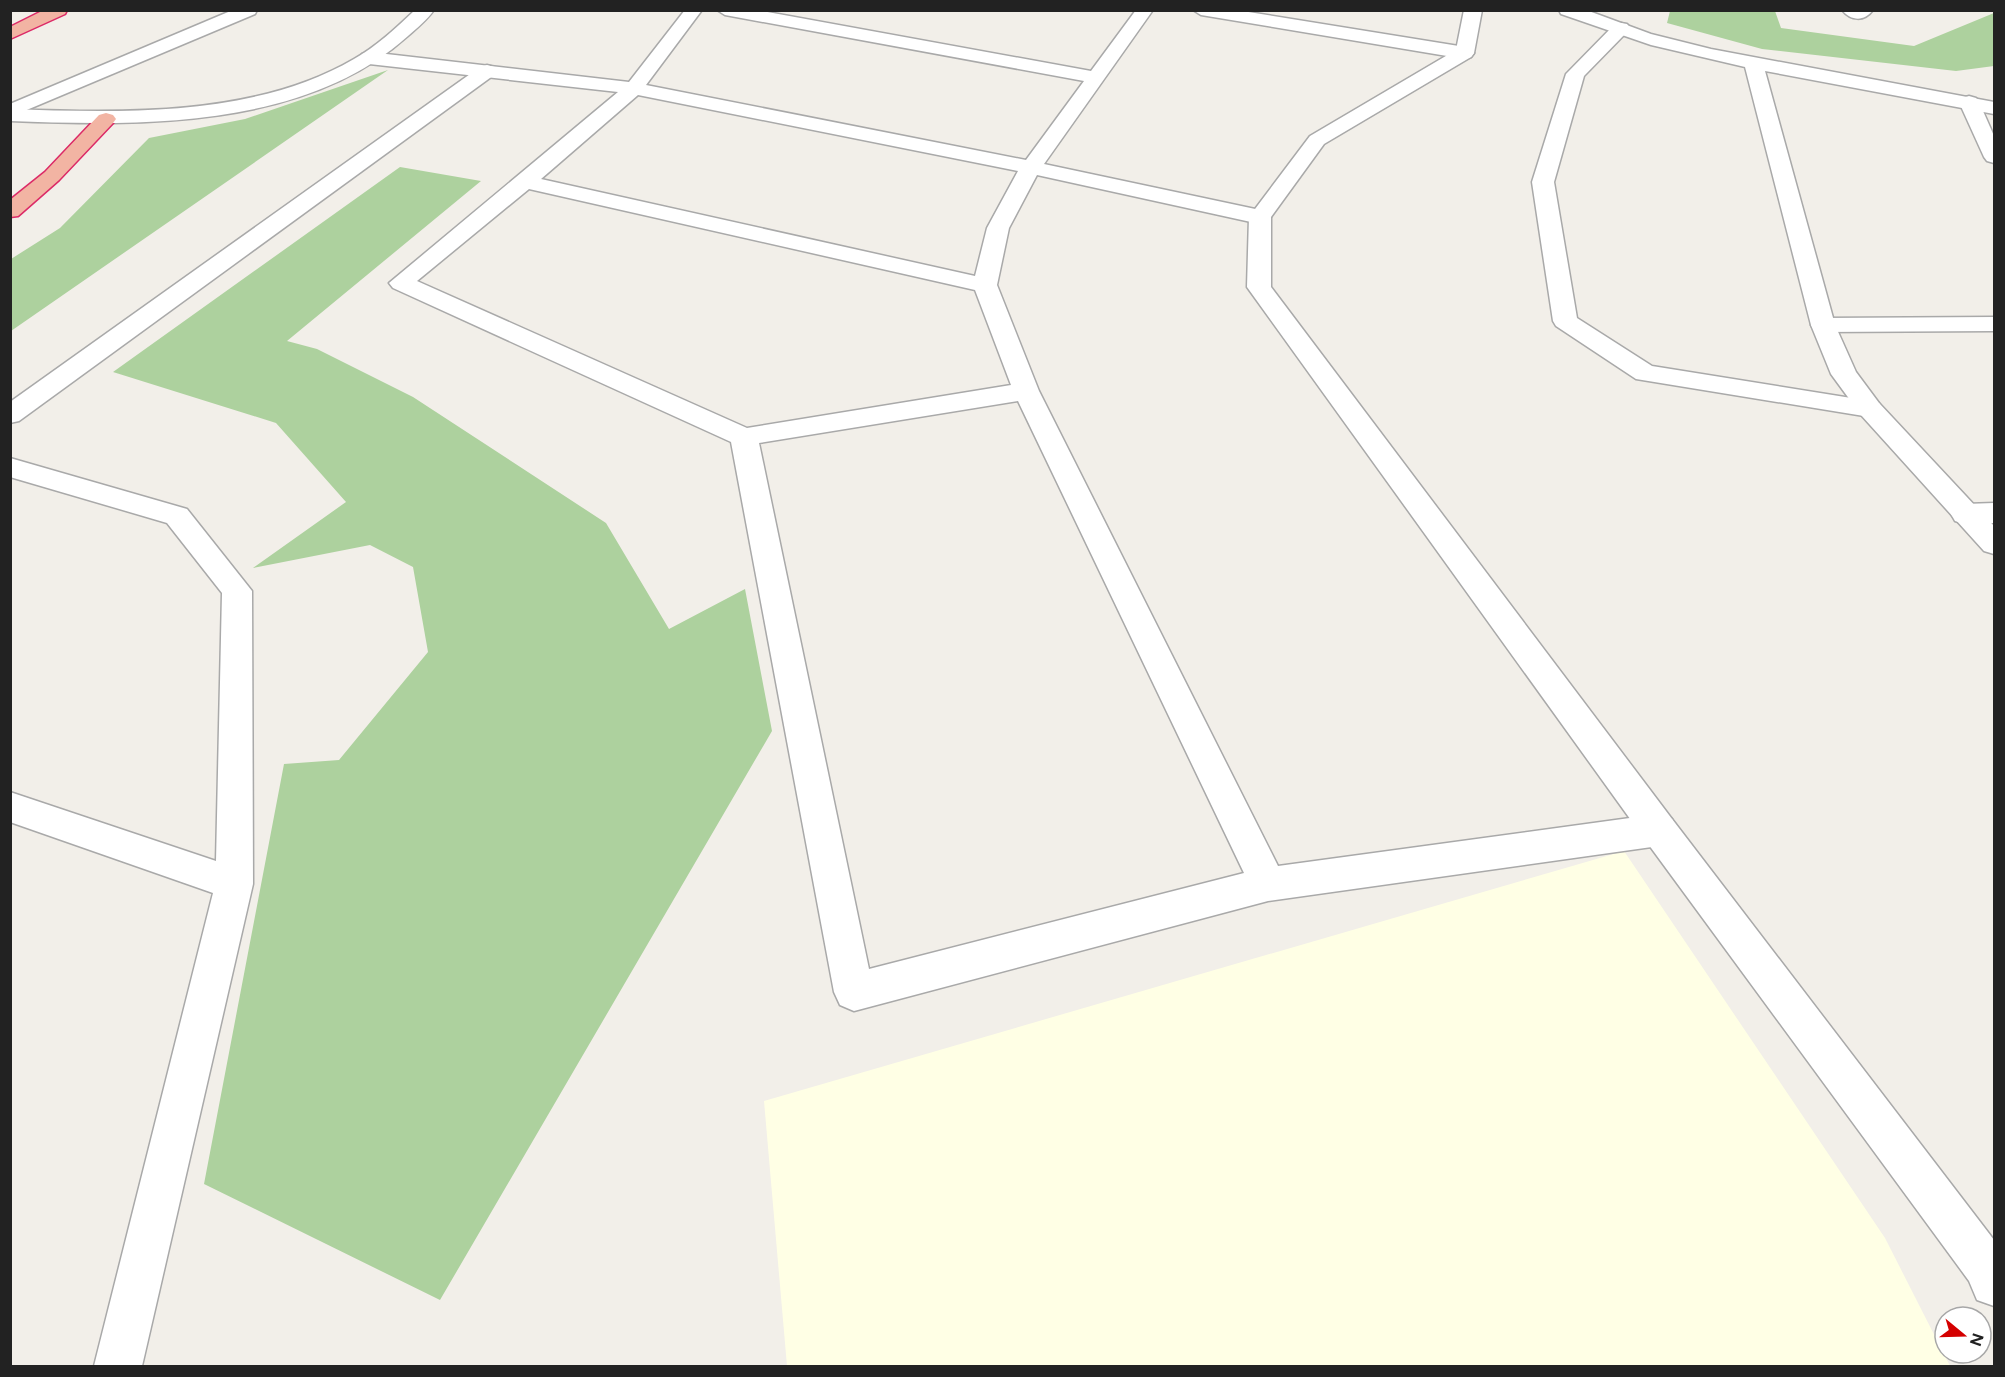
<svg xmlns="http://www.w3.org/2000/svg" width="2005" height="1377" font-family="Figtree,sans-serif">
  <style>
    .education { fill: #ffffe5 }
    .forest { fill: #add19e }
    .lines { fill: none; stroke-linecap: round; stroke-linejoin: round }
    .minor-casing { stroke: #a9a9a9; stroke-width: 3 }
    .tertiary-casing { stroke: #a9a9a9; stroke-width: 3 }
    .trunk-casing { stroke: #dc2a67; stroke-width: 3 }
    .minor { fill: #fff; fill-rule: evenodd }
    .tertiary { fill: #fff; fill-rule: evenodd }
    .trunk { fill: #f2b4a3; fill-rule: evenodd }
  </style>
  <rect width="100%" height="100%" fill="#f2efe9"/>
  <polygon class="education" points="1624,851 1885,1238 1950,1366 787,1366 764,1101"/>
  <g class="forest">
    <polygon points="1670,11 1775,11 1781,28 1914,46 1994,13 1994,66 1956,71 1762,49 1667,23"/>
    <polygon points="388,70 11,331 11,259 60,228 149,138 245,119"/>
    <polygon points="400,167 481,181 287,341 317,349 413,397 606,523 669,629 745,589 772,731 440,1300 204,1184 284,764 339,760 428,652 413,567 370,545 253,568 346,502 276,423 113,372"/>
  </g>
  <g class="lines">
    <g class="minor-casing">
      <g id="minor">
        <polygon points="233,10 257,10 255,14 10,117 10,104"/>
        <path d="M685 10H702L646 85 1026 160 1084 81 725 15 717 10H757L1091 71 1136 10H1153L1044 164 1260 210 1268 212 1271 217 1268 222 1260 224 1037 175 1009 228 997 285 1039 391 1278 866 1659 814 1672 819 1677 830 1672 841 1659 846 1268 901 854 1011 840 1005 834 992 731 442 393 288 389 283 618 92 369 64 362 62 360 58 362 54 369 52 629 82ZM638 95 1018 171 987 228 975 276 541 179ZM529 189 975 290 1011 385 747 428 417 281ZM1018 401 1244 873 869 969 759 443Z"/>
        <polygon points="1193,10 1236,10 1465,47 1471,49 1474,53 1471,57 1465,59 1201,15"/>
        <path d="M1842 10H1873C1864 22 1851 21 1842 10Z"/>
        <polygon points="1621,23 1627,24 1630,28 1627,32 1584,76 1554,182 1577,318 1652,366 1870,401 1879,403 1883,409 1879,415 1870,417 1636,379 1556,326 1553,321 1532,182 1566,74 1615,24"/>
        <polygon points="1969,96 1976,98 1979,102 1994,136 1994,163 1987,161 1984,157 1959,102 1962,98"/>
        <polygon points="1994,317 1994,331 1823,332 1814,330 1811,325 1814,320 1823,318"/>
        <polygon points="10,458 187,509 252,591 253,884 142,1366 94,1366 213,893 10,822 10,792 216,861 222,593 167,523 10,477"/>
        <polygon points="1994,503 1994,523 1965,524 1955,521 1951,514 1955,507 1965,504"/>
      </g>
    </g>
    <g class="tertiary-casing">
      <g id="tertiary">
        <path d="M415 10H434C427 20 417 28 408 36 305 129 141 126 10 121V109C122 113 255 117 354 59 377 46 396 28 415 10Z"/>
        <polygon points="1464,10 1482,10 1474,53 1471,57 1324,144 1271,217 1271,287 1672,819 1994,1240 1994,1306 1977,1300 1969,1281 1646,841 1247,287 1249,217 1310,136 1456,50"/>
        <polygon points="1559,10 1586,10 1651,34 1711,49 1994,102 1994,114 1765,71 1835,325 1856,372 1879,403 1994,526 1994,554 1984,551 1861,415 1831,374 1811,325 1745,67 1651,45 1561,14"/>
        <polygon points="487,65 494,67 496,71 494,75 19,421 10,423 10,402 480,67"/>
      </g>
    </g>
    <g class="trunk-casing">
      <g id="trunk">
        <polygon points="44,10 67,10 65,14 10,39 10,27"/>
        <polygon points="106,113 113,115 116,119 113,123 59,180 18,216 10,217 10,200 45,172 99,115"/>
      </g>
    </g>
    <use href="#minor" class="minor"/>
    <use href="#tertiary" class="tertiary"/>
    <use href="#trunk" class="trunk"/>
  </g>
  <rect width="2005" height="1377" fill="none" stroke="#222222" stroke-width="24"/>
  <g transform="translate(1963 1335) rotate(109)"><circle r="28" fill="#ffffff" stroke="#a7a7a7" stroke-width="1.5"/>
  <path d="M0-4.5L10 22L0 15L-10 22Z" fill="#d40000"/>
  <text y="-9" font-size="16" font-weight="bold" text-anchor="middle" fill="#222222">N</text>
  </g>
</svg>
